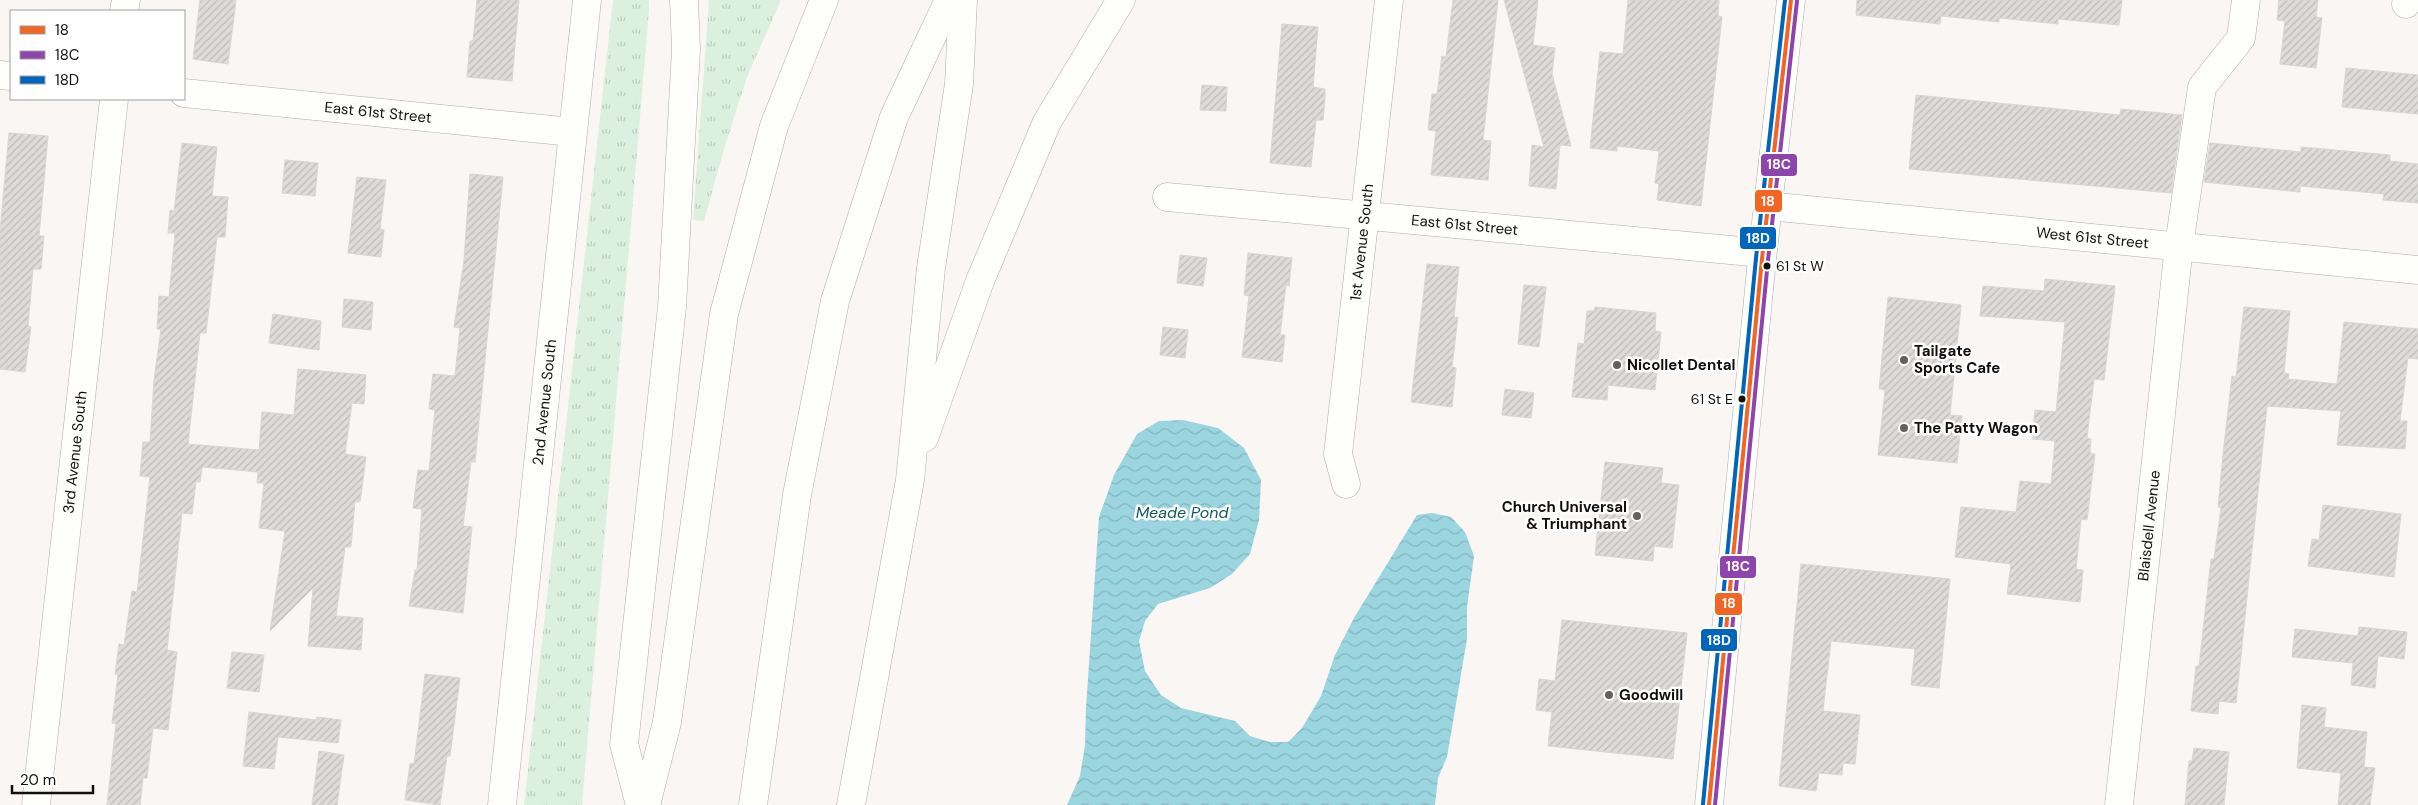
<svg xmlns="http://www.w3.org/2000/svg" width="2418" height="805" font-family="'DM Sans',sans-serif">
  <style>
    .grass { fill: url(#grass-tufts) }
    .water { fill: url(#water-waves) }
    .building { fill: url(#building-hatch); stroke: #d7d6d4 }
    .lines { fill: none; stroke-linecap: round; stroke-linejoin: round }
    .minor-casing { stroke: #afadab; stroke-width: 29 }
    .major-casing { stroke: #afadab; stroke-width: 29 }
    .highway-casing { stroke: #afadab; stroke-width: 29 }
    .minor { stroke: #fefefd; stroke-width: 28 }
    .major { stroke: #fefefd; stroke-width: 28 }
    .highway { stroke: #fefefd; stroke-width: 28 }
    .bus-1-casing { stroke: #fff; stroke-width: 8 }
    .bus-2-casing { stroke: #fff; stroke-width: 8 }
    .bus-3-casing { stroke: #fff; stroke-width: 8 }
    .bus-1 { stroke: #f26522; stroke-width: 4 }
    .bus-2 { stroke: #8e44ad; stroke-width: 4 }
    .bus-3 { stroke: #0065bd; stroke-width: 4 }
    .bus-dot { fill: #12100f; stroke: #fff; stroke-width: 2 }
    .poi-dot { fill: #63605f; stroke: #fff; stroke-width: 2 }
    .labels { text-anchor: middle; stroke-width: 5; stroke-linejoin: round; paint-order: stroke }
    .bus-label { font-size: 14px; fill: #12100f; stroke: #fff; text-anchor: start }
    .street-label { font-size: 15px; fill: #12100f; stroke: #fff }
    .poi-label { font-size: 15px; font-weight: bold; fill: #12100f; stroke: #fff; text-anchor: start }
    .water-label { font-size: 16px; font-style: italic; fill: #105864; stroke: #fff }
    .line-badge { stroke: #fff; stroke-width: 2 }
    .badge-label { font-size: 14px; text-anchor: middle; font-weight: bold; fill: #fff }
  </style>
  <defs>
    <pattern id="grass-tufts" width="24" height="20" patternUnits="userSpaceOnUse" patternTransform="scale(1.25)"><rect width="24" height="20" fill="#dbf0de"/><path d="M3 7l-1-3M5 7V3M7 7l1-3M15 17l-1-3M17 17v-4M19 17l1-3" fill="none" stroke="#bbcdbd"/></pattern>
    <pattern id="water-waves" width="16" height="10" patternUnits="userSpaceOnUse" patternTransform="scale(1.25)"><rect width="16" height="10" fill="#9bd5e0"/><path d="M0 5q4-4 8 0t8 0" fill="none" stroke="#84b6bf"/></pattern>
    <pattern id="building-hatch" width="6" height="6" patternUnits="userSpaceOnUse" patternTransform="scale(1.25)"><rect width="6" height="6" fill="#dedcdb"/><path d="M-1 1l2-2M0 6l6-6M5 7l2-2" fill="none" stroke="#bdbcbb"/></pattern>
  </defs>
  <rect width="100%" height="100%" fill="#f9f6f4"/>
  <g class="grass">
    <polygon points="613,0 649,0 649,10 582,805 524,805"/>
    <polygon points="709,0 781,0 747,77 724,149 704,221 693,220"/>
  </g>
  <polygon class="water" points="1183,420 1218,428 1244,448 1261,480 1259,520 1250,554 1232,574 1210,588 1158,604 1145,621 1139,641 1145,671 1161,695 1181,708 1235,721 1250,736 1270,742 1288,742 1302,728 1321,696 1335,655 1354,618 1417,515 1432,513 1451,517 1465,532 1474,556 1467,607 1467,639 1447,757 1438,778 1435,805 1067,805 1080,776 1085,745 1086,708 1099,517 1114,475 1137,434 1159,421"/>
  <g class="building">
    <polygon points="200,0 236,0 228,64 193,59"/>
    <polygon points="477,0 519,0 512,81 467,77 470,41 473,41"/>
    <polygon points="1453,0 1498,0 1483,140 1491,141 1488,180 1431,175 1436,131 1428,130 1432,94 1437,94 1442,56 1446,57"/>
    <polygon points="1504,0 1538,0 1533,45 1555,48 1552,74 1571,146 1560,145 1556,189 1529,186 1532,145 1544,147"/>
    <polygon points="1628,0 1719,0 1718,16 1722,17 1701,206 1657,200 1659,184 1655,183 1659,151 1617,146 1617,151 1590,148 1600,52 1623,54"/>
    <polygon points="1857,0 2122,0 2119,25 2058,19 2058,24 1999,18 1999,22 1941,16 1940,24 1856,15"/>
    <polygon points="2279,0 2318,0 2316,17 2322,18 2316,68 2280,64 2285,21 2277,20"/>
    <polygon points="1282,24 1318,27 1313,87 1325,89 1325,98 1323,120 1316,120 1311,167 1270,163"/>
    <polygon points="2346,68 2418,75 2418,114 2342,107"/>
    <polygon points="1202,85 1227,87 1226,111 1200,110"/>
    <polygon points="1916,95 2120,115 2121,109 2182,115 2171,193 1909,169"/>
    <polygon points="9,133 48,136 39,236 44,236 41,269 33,269 28,326 31,327 25,372 0,369 0,231"/>
    <polygon points="182,143 217,147 212,196 228,197 225,237 217,237 206,333 200,333 188,444 259,450 262,412 294,415 298,369 366,375 364,404 352,403 345,454 366,457 360,502 355,501 351,547 345,547 336,616 363,618 361,650 308,646 313,588 270,631 285,531 259,528 264,483 257,483 258,472 202,467 200,482 196,481 192,514 182,513 167,650 177,652 168,730 153,728 147,778 143,778 140,805 107,805 116,724 112,723 118,675 115,674 119,644 124,645 132,591 137,592 150,477 140,476 143,442 150,442 154,380 161,329 157,329 159,296 169,297 175,233 168,233 170,210 174,211"/>
    <polygon points="2210,143 2301,152 2301,147 2390,155 2390,161 2418,164 2418,203 2383,200 2384,194 2300,186 2300,192 2204,182"/>
    <polygon points="285,160 318,163 315,196 282,193"/>
    <polygon points="470,174 503,177 475,462 471,462 463,526 472,527 463,613 409,606 415,570 417,570 422,509 413,508 418,470 429,471 435,410 429,409 433,374 455,376 460,328 454,327 464,260"/>
    <polygon points="357,177 386,180 380,229 384,230 381,257 348,253"/>
    <polygon points="1248,253 1292,258 1289,286 1286,285 1280,335 1285,335 1282,362 1242,357 1249,296 1244,295"/>
    <polygon points="1180,255 1207,258 1203,286 1177,283"/>
    <polygon points="1427,264 1459,267 1454,317 1458,317 1452,367 1456,368 1452,407 1411,402"/>
    <polygon points="2045,279 2115,286 2104,380 2094,379 2087,438 2091,439 2090,453 2095,454 2087,520 2081,519 2076,569 2083,570 2080,602 2007,594 2011,564 1955,557 1961,507 2016,512 2020,481 2051,484 2055,441 2032,439 2035,410 2056,412 2065,322 1980,316 1983,286 2044,291"/>
    <polygon points="1524,285 1546,287 1539,347 1518,344"/>
    <polygon points="1888,297 1961,305 1950,415 1962,416 1957,463 1878,455 1885,390 1879,389"/>
    <polygon points="344,299 373,302 371,330 342,327"/>
    <polygon points="1595,307 1656,313 1655,331 1661,332 1655,390 1608,385 1607,400 1572,397 1578,343 1584,344 1587,311 1594,311"/>
    <polygon points="2244,307 2290,311 2284,373 2289,374 2288,379 2337,384 2344,322 2418,329 2418,359 2408,358 2400,421 2407,421 2405,449 2337,445 2341,411 2267,406 2236,703 2219,701 2218,714 2191,711 2196,666 2199,666 2211,559 2214,559 2221,508 2218,507 2224,445 2232,376 2236,377 2237,369"/>
    <polygon points="273,314 321,321 319,350 269,343"/>
    <polygon points="1163,327 1188,330 1185,358 1160,355"/>
    <polygon points="1505,389 1534,393 1531,418 1502,415"/>
    <polygon points="1605,462 1663,468 1661,483 1679,485 1672,548 1654,546 1653,561 1595,555"/>
    <polygon points="2323,505 2401,514 2394,577 2308,566 2312,539 2319,540"/>
    <polygon points="1801,564 1950,579 1939,688 1911,685 1915,649 1831,641 1823,711 1860,715 1855,764 1843,763 1842,775 1819,773 1816,791 1779,786"/>
    <polygon points="1562,620 1687,633 1673,759 1548,746 1552,712 1536,710 1539,679 1555,681"/>
    <polygon points="2359,627 2407,632 2404,659 2378,656 2375,688 2351,685 2353,663 2292,657 2295,629 2358,636"/>
    <polygon points="232,652 264,655 259,692 227,688"/>
    <polygon points="425,674 460,678 450,756 447,756 440,805 405,800 410,763 414,764"/>
    <polygon points="2302,705 2326,708 2324,727 2367,732 2364,767 2375,768 2370,805 2338,805 2341,773 2297,768"/>
    <polygon points="249,712 316,720 317,717 341,720 338,743 278,737 274,769 243,766"/>
    <polygon points="2194,748 2229,752 2224,805 2185,805 2189,761 2192,761"/>
    <polygon points="319,751 344,755 337,805 312,805"/>
  </g>
  <g class="lines">
    <g class="minor-casing">
      <g id="minor">
        <polyline points="2406,4 2407,0"/>
        <polyline points="124,11 126,0"/>
        <polyline points="0,75 11,76"/>
        <path id="s1" d="M184 93 572 132"/>
        <path id="s2" d="M1167 197 1762 253"/>
        <path id="s3" d="M1768 206 2418 270"/>
        <path id="s4" d="M1346 484 1338 454 1389 0"/>
        <path id="s5" d="M36 805 114 99"/>
        <path id="s6" d="M502 805 587 0"/>
        <path id="s7" d="M2119 805 2179 246 2202 87 2241 38 2246 0"/>
      </g>
    </g>
    <g class="major-casing">
      <polyline id="major" points="1709,805 1762,259 1791,0"/>
    </g>
    <g class="highway-casing">
      <g id="highway">
        <polyline points="924,438 980,281 1047,122 1121,0"/>
        <polyline points="640,805 624,744 672,307 686,49 684,0"/>
        <polyline points="646,805 667,722 724,314 774,126 824,0"/>
        <polyline points="753,805 797,495 835,301 894,117 949,0"/>
        <polyline points="851,805 910,480 931,268 959,84 963,0"/>
      </g>
    </g>
    <use href="#minor" class="minor"/>
    <use href="#major" class="major"/>
    <use href="#highway" class="highway"/>
    <g class="bus-1-casing">
      <polyline id="bus-1" points="1709,805 1762,259 1791,0"/>
    </g>
    <g class="bus-2-casing">
      <polyline id="bus-2" points="1715,805 1768,260 1797,1"/>
    </g>
    <g class="bus-3-casing">
      <polyline id="bus-3" points="1703,804 1756,258 1785,0"/>
    </g>
    <use href="#bus-1" class="bus-1"/>
    <use href="#bus-2" class="bus-2"/>
    <use href="#bus-3" class="bus-3"/>
  </g>
  <g class="bus-dot">
    <circle cx="1767" cy="266" r="4.5"/>
    <circle cx="1742" cy="399" r="4.5"/>
  </g>
  <g class="poi-dot">
    <circle cx="1904" cy="360" r="5"/>
    <circle cx="1617" cy="365" r="5"/>
    <circle cx="1904" cy="428" r="5"/>
    <circle cx="1637" cy="516" r="5"/>
    <circle cx="1609" cy="695" r="5"/>
  </g>
  <g class="labels">
    <g class="bus-label">
      <text x="1776" y="271">61 St W</text>
      <text x="1733" y="404" text-anchor="end">61 St E</text>
    </g>
    <g class="street-label">
      <text dy="5" stroke="none"><textPath href="#s1" startOffset="195">East 61st Street</textPath></text>
      <text dy="5" stroke="none"><textPath href="#s2" startOffset="299">East 61st Street</textPath></text>
      <text dy="5" stroke="none"><textPath href="#s3" startOffset="326">West 61st Street</textPath></text>
      <text dy="5" stroke="none"><textPath href="#s4" startOffset="244">1st Avenue South</textPath></text>
      <text dy="5" stroke="none"><textPath href="#s6" startOffset="405">2nd Avenue South</textPath></text>
      <text dy="5" stroke="none"><textPath href="#s5" startOffset="355">3rd Avenue South</textPath></text>
      <text dy="5" stroke="none"><textPath href="#s7" startOffset="281">Blaisdell Avenue</textPath></text>
    </g>
    <g class="poi-label">
      <text x="1914" y="356">Tailgate<tspan x="1914" dy="17">Sports Cafe</tspan></text>
      <text x="1627" y="370">Nicollet Dental</text>
      <text x="1914" y="433">The Patty Wagon</text>
      <text x="1627" y="512" text-anchor="end">Church Universal<tspan x="1627" dy="17">&amp; Triumphant</tspan></text>
      <text x="1619" y="700">Goodwill</text>
    </g>
    <g class="water-label">
      <text x="1182" y="518">Meade Pond</text>
    </g>
  </g>
  <g class="line-badge">
    <rect x="1760" y="153" width="38" height="24" rx="5" fill="#8e44ad"/>
    <rect x="1754" y="189" width="29" height="24" rx="5" fill="#f26522"/>
    <rect x="1739" y="226" width="38" height="24" rx="5" fill="#0065bd"/>
    <rect x="1719" y="555" width="38" height="24" rx="5" fill="#8e44ad"/>
    <rect x="1714" y="592" width="29" height="24" rx="5" fill="#f26522"/>
    <rect x="1700" y="628" width="38" height="24" rx="5" fill="#0065bd"/>
  </g>
  <g class="badge-label">
    <text x="1779" y="169">18C</text>
    <text x="1768" y="206">18</text>
    <text x="1758" y="243">18D</text>
    <text x="1738" y="571">18C</text>
    <text x="1729" y="608">18</text>
    <text x="1719" y="645">18D</text>
  </g>
  <rect x="10" y="10" width="175" height="90" fill="#ffffff" stroke="#a09f9f"/>
  <rect x="20" y="26" width="25" height="8" fill="#f26522" stroke="#a09f9f"/>
  <text x="55" y="35" font-size="15" fill="#12100f">18</text>
  <rect x="20" y="51" width="25" height="8" fill="#8e44ad" stroke="#a09f9f"/>
  <text x="55" y="60" font-size="15" fill="#12100f">18C</text>
  <rect x="20" y="76" width="25" height="8" fill="#0065bd" stroke="#a09f9f"/>
  <text x="55" y="85" font-size="15" fill="#12100f">18D</text>
  <path d="M12 785v8h81v-8" fill="none" stroke="#12100f" stroke-width="2.5"/>
  <text x="20" y="785" font-size="15" fill="#12100f" stroke="#ffffff" stroke-width="4" paint-order="stroke">20 m</text>
</svg>
